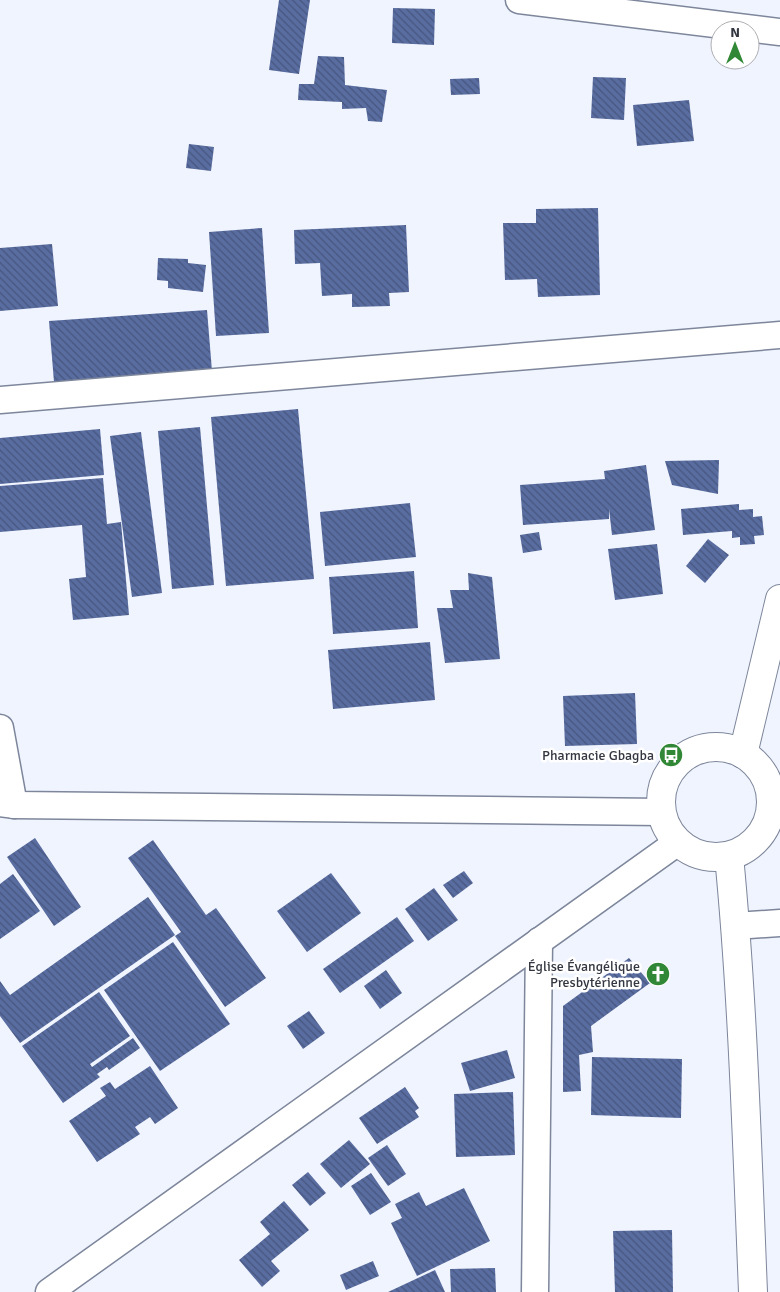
<svg xmlns="http://www.w3.org/2000/svg" width="780" height="1292" font-family="Signika,sans-serif">
  <style>
    .building { fill: url(#building-back-hatch) }
    .lines { fill: none; stroke-linecap: round; stroke-linejoin: round }
    .minor-casing { stroke: #7d869b; stroke-width: 29 }
    .tertiary-casing { stroke: #7d869b; stroke-width: 30 }
    .minor { stroke: #fff; stroke-width: 26 }
    .tertiary { stroke: #fff; stroke-width: 28 }
    .labels { text-anchor: middle; stroke-width: 5; stroke-linejoin: round; paint-order: stroke }
    .poi-label { font-size: 14px; fill: #343741; stroke: #fff; text-anchor: end }
  </style>
  <defs>
    <pattern id="building-back-hatch" width="6" height="6" patternUnits="userSpaceOnUse" patternTransform="scale(1.25)"><rect width="6" height="6" fill="#596da1"/><path d="M-1 5l2 2M0 0l6 6M5-1l2 2" fill="none" stroke="#47567e"/></pattern>
  </defs>
  <rect width="100%" height="100%" fill="#f0f4fe"/>
  <g class="building">
    <polygon points="279,0 310,0 299,74 269,70"/>
    <polygon points="393,8 435,9 434,45 392,43"/>
    <polygon points="318,56 344,57 345,85 387,90 382,122 368,121 366,108 342,109 342,102 298,100 299,84 314,84"/>
    <polygon points="593,77 626,78 624,120 591,118"/>
    <polygon points="479,78 480,94 451,95 450,79"/>
    <polygon points="689,100 694,141 637,146 633,105"/>
    <polygon points="189,144 214,147 211,171 186,168"/>
    <polygon points="598,208 600,295 538,297 537,279 505,280 503,223 536,223 536,209"/>
    <polygon points="406,225 409,292 389,293 390,306 352,307 352,294 322,296 320,263 295,264 294,230"/>
    <polygon points="262,228 269,333 216,336 209,232"/>
    <polygon points="52,244 58,306 0,311 0,248"/>
    <polygon points="158,258 188,259 188,263 206,265 203,292 168,288 168,281 157,280"/>
    <polygon points="207,310 212,371 54,382 49,321"/>
    <polygon points="298,409 314,579 226,586 211,417"/>
    <polygon points="200,427 214,585 172,589 158,431"/>
    <polygon points="100,429 104,475 0,484 0,438"/>
    <polygon points="141,432 162,593 132,597 110,436"/>
    <polygon points="719,460 718,494 672,485 665,461"/>
    <polygon points="646,465 655,530 612,535 609,509 609,519 523,525 520,485 605,479 604,471"/>
    <polygon points="103,478 107,524 121,522 129,615 73,620 69,579 86,577 82,525 0,532 0,486"/>
    <polygon points="410,503 416,557 325,566 320,512"/>
    <polygon points="739,504 739,510 753,509 753,517 762,516 764,535 754,536 755,544 740,545 740,537 732,538 732,531 683,535 681,509"/>
    <polygon points="539,532 542,550 523,553 520,535"/>
    <polygon points="708,539 729,555 705,583 686,566"/>
    <polygon points="657,544 663,594 615,600 608,549"/>
    <polygon points="414,571 418,628 333,634 329,577"/>
    <polygon points="468,573 492,577 500,659 445,663 437,608 453,608 450,590 469,590"/>
    <polygon points="430,642 435,700 333,709 328,650"/>
    <polygon points="635,693 637,744 565,746 563,696"/>
    <polygon points="35,838 81,907 54,926 7,857"/>
    <polygon points="153,840 206,915 216,908 266,978 225,1007 175,936 181,932 128,858"/>
    <polygon points="464,871 473,883 453,898 443,885"/>
    <polygon points="331,873 361,913 307,952 277,911"/>
    <polygon points="13,874 40,911 0,939 0,884"/>
    <polygon points="434,888 458,920 428,941 405,909"/>
    <polygon points="148,897 175,935 20,1043 0,1016 0,981 10,995"/>
    <polygon points="397,917 414,941 340,993 323,969"/>
    <polygon points="173,942 230,1024 160,1071 104,990"/>
    <polygon points="629,958 650,983 591,1026 593,1052 579,1055 581,1091 563,1092 563,1006"/>
    <polygon points="386,970 402,993 380,1009 364,986"/>
    <polygon points="99,992 130,1036 90,1064 92,1067 133,1038 140,1048 109,1070 107,1067 97,1074 100,1077 63,1103 22,1046"/>
    <polygon points="309,1011 325,1033 303,1049 287,1026"/>
    <polygon points="507,1050 515,1078 470,1091 461,1063"/>
    <polygon points="592,1057 682,1059 681,1118 591,1115"/>
    <polygon points="150,1066 178,1108 155,1124 150,1117 135,1127 140,1134 97,1162 69,1121 106,1096 100,1088 110,1082 115,1089"/>
    <polygon points="405,1087 419,1108 415,1111 419,1117 377,1144 359,1118"/>
    <polygon points="513,1092 515,1155 456,1157 454,1094"/>
    <polygon points="349,1140 370,1164 341,1188 320,1164"/>
    <polygon points="387,1145 406,1174 388,1186 368,1158"/>
    <polygon points="308,1172 326,1193 310,1206 292,1185"/>
    <polygon points="371,1173 391,1202 370,1215 351,1186"/>
    <polygon points="464,1188 490,1241 417,1276 391,1223 402,1218 395,1204 419,1192 426,1206"/>
    <polygon points="284,1201 309,1230 271,1261 280,1271 262,1287 239,1260 270,1234 260,1222"/>
    <polygon points="672,1230 673,1292 615,1292 613,1231"/>
    <polygon points="373,1261 379,1276 346,1290 340,1275"/>
    <polygon points="495,1268 496,1292 451,1292 450,1269"/>
    <polygon points="435,1270 445,1292 388,1292"/>
  </g>
  <g class="lines">
    <g class="minor-casing">
      <g id="minor">
        <polyline points="519,0 780,32"/>
        <polyline points="0,400 780,335"/>
        <polyline points="0,728 14,805"/>
        <polyline points="0,803 14,805 661,812"/>
        <polyline points="735,926 780,923"/>
        <polyline points="49,1292 678,842"/>
        <polyline points="535,1292 539,941"/>
      </g>
    </g>
    <g class="tertiary-casing">
      <g id="tertiary">
        <circle cx="716" cy="802" r="55"/>
        <polyline points="743,754 780,599"/>
        <path d="M729 856C743 1001 747 1146 753 1292"/>
      </g>
    </g>
    <use href="#minor" class="minor"/>
    <use href="#tertiary" class="tertiary"/>
  </g>
  <defs>
    <g id="bus-disc" transform="scale(1.25)"><circle r="9.5" fill="#308735" stroke="#fff"/><path d="M-5-6H5V4H4V6H2V4H-2V6H-4V4H-5ZM-3.5-4V0h7V-4ZM-3.5 1.2v1.5H-2V1.2ZM2 1.2v1.5H3.5V1.2Z" fill="#fff"/></g>
    <g id="church-disc" transform="scale(1.25)"><circle r="9.5" fill="#308735" stroke="#fff"/><path d="M-1.2-6h2.4v3.5h3.3v2.4h-3.3V6h-2.4V-.1h-3.3v-2.4h3.3Z" fill="#fff"/></g>
  </defs>
  <g fill-rule="evenodd">
    <use href="#bus-disc" x="671" y="755"/>
    <use href="#church-disc" x="658" y="974"/>
  </g>
  <g class="labels">
    <g class="poi-label">
      <text x="654" y="760">Pharmacie Gbagba</text>
      <text x="640" y="971">Église Évangélique<tspan x="640" dy="16">Presbytérienne</tspan></text>
    </g>
  </g>
  <g transform="translate(735 45)"><circle r="24" fill="#ffffff" stroke="#aeafb3"/>
  <path d="M0-4L9 19L0 12L-9 19Z" fill="#308735"/>
  <text y="-8" font-size="14" font-weight="bold" text-anchor="middle" fill="#343741">N</text>
  </g>
</svg>
